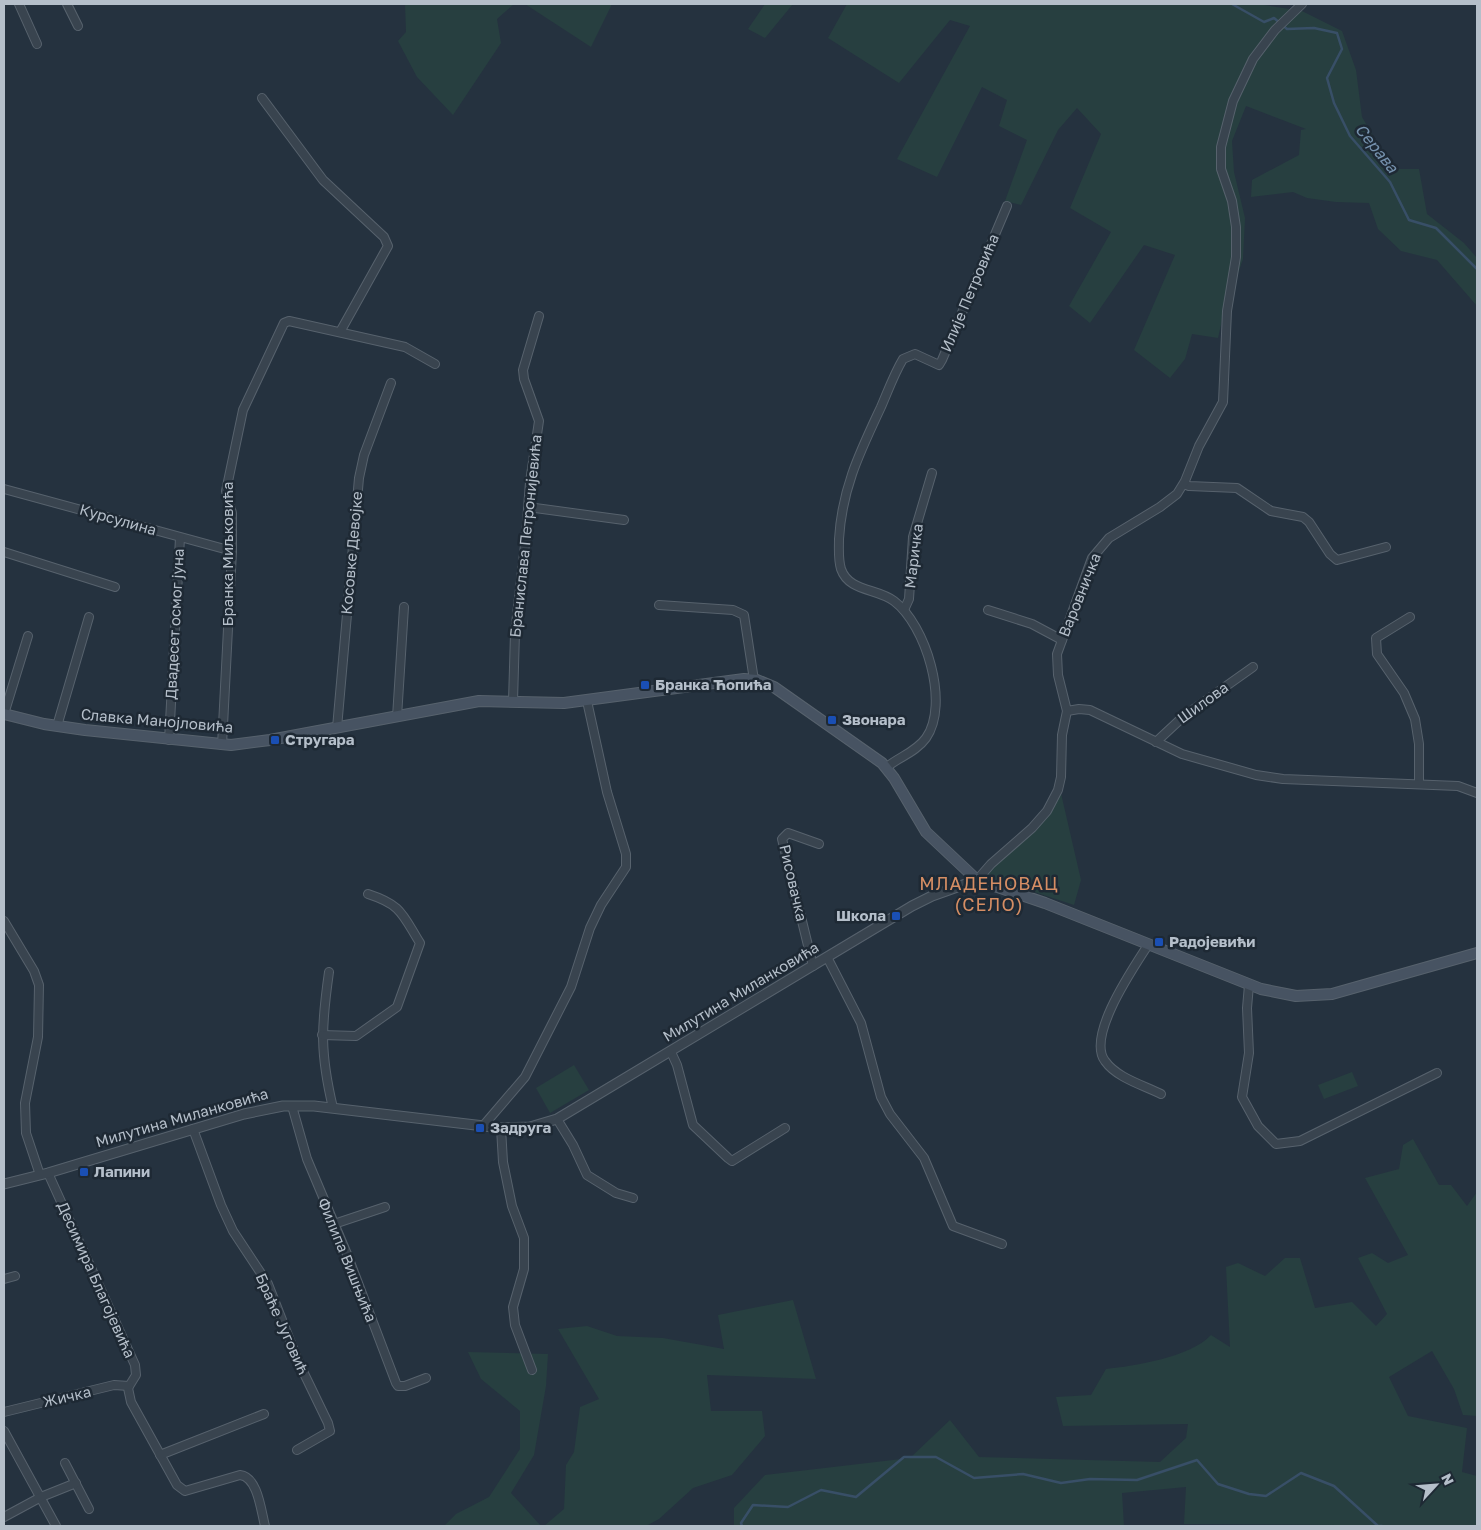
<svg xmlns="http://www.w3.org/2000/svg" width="1481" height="1530" font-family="'Golos Text',sans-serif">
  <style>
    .green { fill: #273f40 }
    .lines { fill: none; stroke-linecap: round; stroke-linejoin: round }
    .stream { stroke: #384f67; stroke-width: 2.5 }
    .minor-casing { stroke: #57626d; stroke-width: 10 }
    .tertiary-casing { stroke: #57626d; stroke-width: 11 }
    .secondary-casing { stroke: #57626d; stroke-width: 12 }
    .minor { stroke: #39444f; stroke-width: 8 }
    .tertiary { stroke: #39444f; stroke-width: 9 }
    .secondary { stroke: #475362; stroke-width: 10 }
    .transit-dot { fill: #1a4fb4; stroke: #1e2934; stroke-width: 2 }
    .labels { text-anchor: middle; stroke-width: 5; stroke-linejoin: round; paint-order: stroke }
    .street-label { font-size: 15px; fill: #b5bfca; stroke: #1e2934 }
    .poi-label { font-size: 15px; font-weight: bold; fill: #b5bfca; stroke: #1e2934; text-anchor: start }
    .water-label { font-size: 16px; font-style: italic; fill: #7591ad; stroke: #1e2934 }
    .quarter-label { font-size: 18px; letter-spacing: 1px; fill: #d68e64; stroke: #1e2934 }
  </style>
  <rect width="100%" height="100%" fill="#25323f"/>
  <g class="green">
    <polygon points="405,4 514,4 497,19 501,43 453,115 417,77 398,41 406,32"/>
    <polygon points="525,4 612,4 591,47"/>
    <polygon points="765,4 793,4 765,38 748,29"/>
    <polygon points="847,4 1258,4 1302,11 1342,31 1356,70 1362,117 1393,169 1419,169 1427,214 1464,243 1477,258 1477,306 1437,260 1401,251 1378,229 1369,203 1336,202 1307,198 1293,192 1251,197 1252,180 1299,155 1301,130 1306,129 1246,106 1232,141 1234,172 1245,218 1243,259 1223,316 1218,338 1192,334 1185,359 1170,378 1134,350 1175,255 1144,245 1090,323 1069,306 1111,232 1070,208 1101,134 1077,108 1058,130 1021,205 1005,201 1027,140 999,126 1007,100 982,87 937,177 897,159 970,26 950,20 899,83 828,38"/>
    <path d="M1060 789 1081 880 1074 905 985 876C1003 856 1027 841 1044 820 1051 811 1055 799 1060 789Z"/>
    <polygon points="574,1065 589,1090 550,1113 536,1088"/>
    <polygon points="1352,1072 1358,1086 1324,1099 1318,1085"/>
    <path d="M1413 1139 1439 1185H1451L1467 1206 1477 1192V1416L1463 1415 1454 1389 1432 1351 1389 1377 1408 1416 1467 1428 1462 1472 1477 1476V1526L1184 1524 1186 1487 1122 1493 1124 1526H734V1508L765 1475 910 1458 950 1420 979 1457 1160 1462 1186 1438 1188 1424 1063 1426 1056 1397 1091 1395 1106 1369C1134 1366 1191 1357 1211 1335L1230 1347 1226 1267 1238 1263 1265 1276 1285 1258H1300L1315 1308 1352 1302 1376 1326 1387 1314 1358 1258 1372 1253 1388 1263 1408 1255 1365 1178 1399 1169 1403 1145Z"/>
    <polygon points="793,1300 816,1379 707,1375 711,1411 762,1411 765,1436 732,1475 693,1488 659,1519 646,1526 544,1526 564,1509 566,1465 574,1452 580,1407 599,1399 558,1329 587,1326 617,1336 663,1338 724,1349 718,1315"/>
    <polygon points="468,1352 548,1354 546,1386 534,1455 511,1493 541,1526 444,1526 456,1514 489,1497 520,1449 520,1411 481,1379"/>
  </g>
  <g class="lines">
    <g class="stream">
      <polyline points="1232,4 1264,22 1274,18 1287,29 1314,28 1337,33 1342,49 1327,78 1334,103 1350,136 1390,182 1409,220 1436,228 1477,269"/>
      <polyline points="742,1526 741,1523 753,1505 788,1507 821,1490 856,1497 904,1457 936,1457 974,1478 1023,1474 1061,1483 1090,1479 1137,1480 1197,1460 1218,1484 1249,1494 1266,1496 1301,1473 1334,1486 1378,1526 1382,1526"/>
    </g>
    <g class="minor-casing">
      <g id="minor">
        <polyline points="19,4 37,44"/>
        <polyline points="67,4 78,26"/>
        <polyline points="262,98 323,180 384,237 388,246 340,332"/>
        <polyline points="1184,484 1189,486 1237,488 1271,511 1303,517 1309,522 1330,554 1337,560 1386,547"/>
        <polyline points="4,489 232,551"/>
        <polyline points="528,507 624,520"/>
        <polyline points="4,552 115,587"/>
        <polyline points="659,605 733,610 744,615 754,680"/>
        <polyline points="904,610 909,599 913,537 932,473"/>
        <polyline points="988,610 1032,624 1062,640"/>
        <polyline points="1410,617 1376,638 1377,654 1404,693 1415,719 1419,744 1419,784"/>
        <polyline points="513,701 515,633 526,536 530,482 539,421 524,379 523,370 539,316"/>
        <polyline points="1067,711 1079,709 1090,710 1182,754 1256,775 1283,779 1458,786 1477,793"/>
        <polyline points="4,714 28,636"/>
        <polyline points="397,717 404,607"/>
        <polyline points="57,726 89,617"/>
        <polyline points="337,728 359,478 364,455 391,383"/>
        <polyline points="169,740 180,538"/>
        <polyline points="1156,742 1184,716 1253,667"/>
        <polyline points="222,745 232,551 232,513 226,491 243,410 284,323 289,321 405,347 435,364"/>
        <path d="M887 767C899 757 916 752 926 738 950 704 926 625 894 601 877 588 849 592 841 569 838 559 839 549 839 539 842 488 860 452 881 407 888 391 894 374 903 359L915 354 939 365 942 360 1007 206"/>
        <polyline points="977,880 991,864 1032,828 1047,811 1058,790 1061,777 1062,735 1067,711 1058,675 1057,654 1092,558 1109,538 1160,507 1177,494 1185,481 1199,446 1223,402 1227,311 1236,257 1236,227 1232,201 1221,169 1221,147 1233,101 1253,59 1275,30 1302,4"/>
        <polyline points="4,921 34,971 39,985 38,1037 25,1103 26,1133 40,1175"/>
        <path d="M1148 945C1134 967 1086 1036 1105 1061 1117 1078 1143 1085 1161 1094"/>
        <polyline points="827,957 861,1023 881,1097 890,1114 924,1158 953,1226 1002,1244"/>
        <polyline points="813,966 782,839 788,833 819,844"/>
        <path d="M329 972C321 1028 320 1053 333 1108"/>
        <polyline points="1249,985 1247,1008 1249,1053 1242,1097 1258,1126 1276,1144 1300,1141 1437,1073"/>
        <path d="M322 1035 356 1036 397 1007 420 943C402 914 402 905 368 894"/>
        <polyline points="671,1052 677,1065 693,1125 728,1158 732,1161 785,1128"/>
        <polyline points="292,1106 307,1159 347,1254 396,1383 398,1386 405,1386 426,1378"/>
        <polyline points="557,1119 573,1145 587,1175 616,1193 633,1198"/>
        <polyline points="483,1126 525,1077 571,987 590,928 601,905 626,867 626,854 607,792 587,701"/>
        <polyline points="501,1128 503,1162 512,1206 524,1238 524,1269 513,1307 515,1325 532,1370"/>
        <polyline points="193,1129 221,1205 233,1231 268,1284 298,1361 328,1423 330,1431 297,1450"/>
        <path d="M48 1173 135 1365 136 1375 128 1388 131 1402 177 1485 185 1491 240 1475C258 1477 261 1511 265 1526"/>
        <polyline points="334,1224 385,1207"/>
        <polyline points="4,1279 15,1276"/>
        <polyline points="4,1412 114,1385 129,1386"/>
        <polyline points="4,1431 56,1526"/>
        <polyline points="160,1455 264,1414"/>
        <polyline points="65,1463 89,1509"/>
        <polyline points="4,1517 41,1497 76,1483"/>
      </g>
    </g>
    <g class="tertiary-casing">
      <polyline id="tertiary" points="4,1184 48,1173 244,1114 283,1106 314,1106 501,1128 530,1127 557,1119 912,906 932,896 977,880"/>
    </g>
    <g class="secondary-casing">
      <polyline id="secondary" points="4,714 44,724 85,730 231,745 270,740 479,701 564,703 744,679 757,680 774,687 882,763 894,778 926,832 977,880 1045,903 1261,989 1296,996 1332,994 1477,953"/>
    </g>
    <use href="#minor" class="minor"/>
    <use href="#tertiary" class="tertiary"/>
    <use href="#secondary" class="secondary"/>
  </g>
  <g class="transit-dot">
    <rect x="640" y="680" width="10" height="10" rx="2.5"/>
    <rect x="827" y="715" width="10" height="10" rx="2.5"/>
    <rect x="270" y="735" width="10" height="10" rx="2.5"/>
    <rect x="891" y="911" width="10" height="10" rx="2.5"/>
    <rect x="1154" y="937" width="10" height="10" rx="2.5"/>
    <rect x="475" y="1123" width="10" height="10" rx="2.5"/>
    <rect x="79" y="1167" width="10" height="10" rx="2.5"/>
  </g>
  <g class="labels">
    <g class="street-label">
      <text transform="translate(970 293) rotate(-67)" y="5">Илије Петровића</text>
      <text transform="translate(118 520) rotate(16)" y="5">Курсулина</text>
      <text transform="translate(526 536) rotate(-84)" y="5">Бранислава Петронијевића</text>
      <text transform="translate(352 553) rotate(-85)" y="5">Косовке Девојке</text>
      <text transform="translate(228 554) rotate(-90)" y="5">Бранка Миљковића</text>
      <text transform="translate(914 556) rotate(-83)" y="5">Маричка</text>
      <text transform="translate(1080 595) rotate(-68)" y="5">Варовничка</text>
      <text transform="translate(175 624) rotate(-87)" y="5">Двадесет осмог јуна</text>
      <text transform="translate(1203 703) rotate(-36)" y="5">Шилова</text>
      <text transform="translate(157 721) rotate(5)" y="5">Славка Манојловића</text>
      <text transform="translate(793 883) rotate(77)" y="5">Рисовачка</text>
      <text transform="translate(741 992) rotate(-31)" y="5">Милутина Миланковића</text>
      <text transform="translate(182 1118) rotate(-16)" y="5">Милутина Миланковића</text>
      <text transform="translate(347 1260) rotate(68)" y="5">Филипа Вишњића</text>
      <text transform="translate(96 1280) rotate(66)" y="5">Десимира Благојевића</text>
      <text transform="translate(282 1324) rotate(66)" y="5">Браће Југовић</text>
      <text transform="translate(67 1397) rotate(-13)" y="5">Жичка</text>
    </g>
    <g class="poi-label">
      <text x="655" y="690">Бранка Ћопића</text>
      <text x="842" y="725">Звонара</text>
      <text x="285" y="745">Стругара</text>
      <text x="886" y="921" text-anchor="end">Школа</text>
      <text x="1169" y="947">Радојевићи</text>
      <text x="490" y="1133">Задруга</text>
      <text x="94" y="1177">Лапини</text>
    </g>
    <g class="water-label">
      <text transform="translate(1377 148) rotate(51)" y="6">Серава</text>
    </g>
    <g class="quarter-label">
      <text x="989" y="890">МЛАДЕНОВАЦ<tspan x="989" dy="21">(СЕЛО)</tspan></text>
    </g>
  </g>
  <rect width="1481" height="1530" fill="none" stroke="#b5bfca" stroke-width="10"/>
  <g transform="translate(1436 1485) rotate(64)" stroke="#1e2934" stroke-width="4" paint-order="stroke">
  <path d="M0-4L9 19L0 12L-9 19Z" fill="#b5bfca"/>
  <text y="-8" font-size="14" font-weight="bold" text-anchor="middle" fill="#b5bfca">N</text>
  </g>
</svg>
